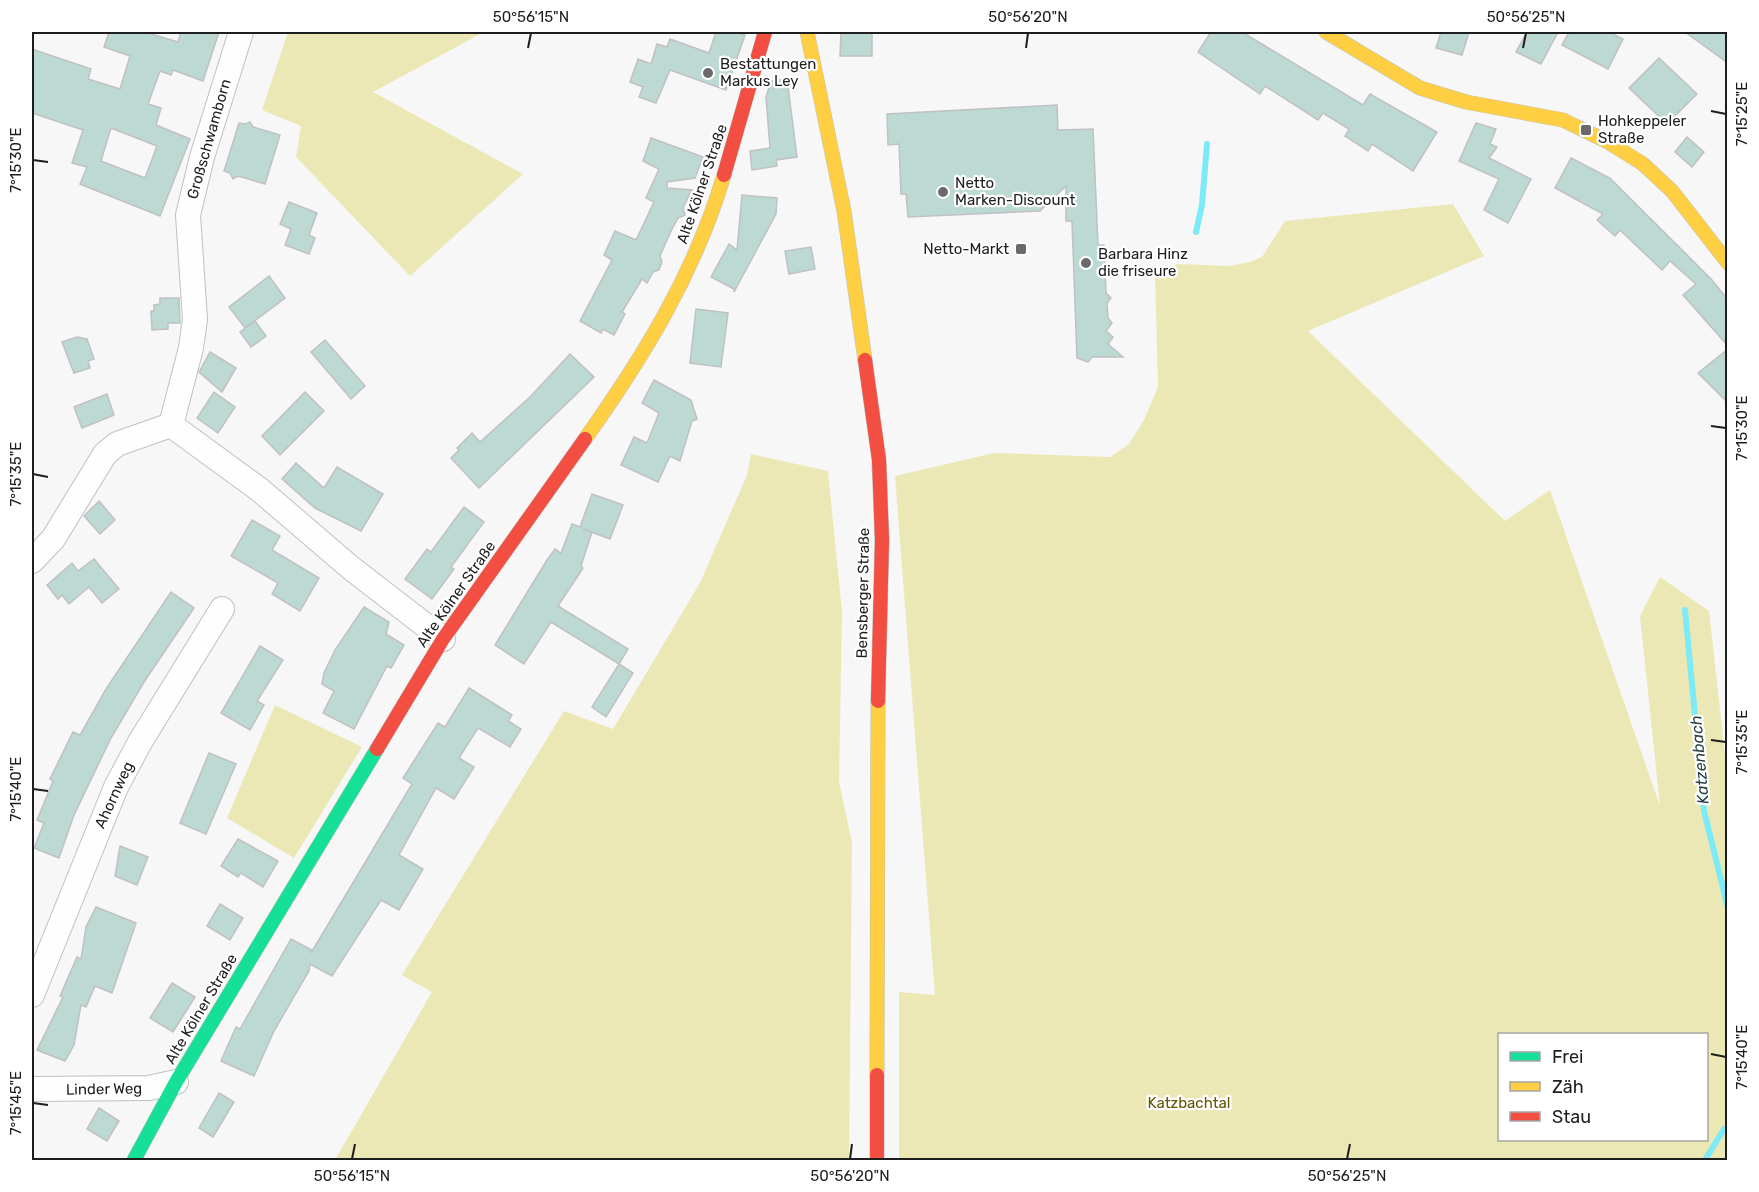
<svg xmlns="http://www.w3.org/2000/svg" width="1759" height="1192" font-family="Rubik,sans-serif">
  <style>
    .green { fill: #ece8b5; fill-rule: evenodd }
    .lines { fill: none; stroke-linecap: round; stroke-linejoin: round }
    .stream { stroke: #7debf7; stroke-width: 6 }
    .building { fill: #bcd9d3; stroke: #c0c1c0; stroke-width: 1.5; fill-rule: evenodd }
    .street-casing { stroke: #bfc0bf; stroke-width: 26 }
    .fast-casing { stroke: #bfc0bf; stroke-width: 15 }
    .slow-casing { stroke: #bfc0bf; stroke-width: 15 }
    .jam-casing { stroke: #bfc0bf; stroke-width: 15 }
    .street { stroke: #fefefe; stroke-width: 24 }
    .fast { stroke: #16e098; stroke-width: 14 }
    .slow { stroke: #ffcf43; stroke-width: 14 }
    .jam { stroke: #f24e42; stroke-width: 14 }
    .ticks { fill: none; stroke: #1d1e1d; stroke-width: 2 }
    .poi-dot { fill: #696a69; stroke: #fff; stroke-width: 2 }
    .labels { text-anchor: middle; stroke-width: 4.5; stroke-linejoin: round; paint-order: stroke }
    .poi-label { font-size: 15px; fill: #1d1e1d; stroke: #fff; text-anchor: start }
    .street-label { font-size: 15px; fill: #1d1e1d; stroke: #fff }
    .park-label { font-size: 15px; fill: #5f5800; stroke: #fff }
    .water-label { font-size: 16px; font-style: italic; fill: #274144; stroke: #fff }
    .neatline { fill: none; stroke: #1d1e1d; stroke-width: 2 }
    .ticks-label { font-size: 15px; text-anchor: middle; fill: #1d1e1d }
  </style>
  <rect width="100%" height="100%" fill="#f6f7f6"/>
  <g class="green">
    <polygon points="288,32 484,32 373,92 523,174 410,276 296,157 301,126 262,110"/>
    <path d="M1453 204 1484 256 1308 331 1505 521 1550 490 1660 806 1640 616 1660 577 1709 611 1728 781 1727 1160H899V992L935 995 895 476 994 453 1110 457 1129 444 1144 420 1158 387 1155 273 1178 264 1230 266 1250 262 1262 257 1285 221ZM1500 1034H1706V1140H1500Z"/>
    <polygon points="751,454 828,471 842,611 839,782 852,843 849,1160 335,1160 432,992 402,975 564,711 613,729 700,583 747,475"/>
    <polygon points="275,705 362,747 294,858 227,818"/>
  </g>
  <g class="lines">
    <g class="stream">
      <polyline points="1196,232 1202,205 1207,144"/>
      <polyline points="1685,610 1704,811 1728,908"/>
      <polyline points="1705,1160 1724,1129 1728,1129"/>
    </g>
  </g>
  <g class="building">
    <path d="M109 32H145L178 42 181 32H219L203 81 173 70 171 75 160 71 148 104 161 108 156 125 190 139 160 216 80 184 87 167 72 163 83 130 32 113V49L91 69 88 79 120 89 130 56 104 47ZM111 128 157 146 145 178 101 161Z"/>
    <polygon points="716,32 734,32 745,35 726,90 670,70 656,103 639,97 643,87 630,82 638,59 651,64 657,44 667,47 670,39 709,53"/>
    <polygon points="841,32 872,32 872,56 840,56"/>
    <polygon points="1211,32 1242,32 1363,105 1370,94 1437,132 1413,171 1372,144 1368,151 1345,136 1349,129 1323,113 1318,120 1265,86 1260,94 1198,52"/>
    <polygon points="1441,32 1469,32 1462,55 1436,48"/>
    <polygon points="1527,32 1558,32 1541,64 1516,52"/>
    <polygon points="1569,32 1609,32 1623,39 1608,69 1562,45"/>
    <polygon points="1685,32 1728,32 1728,63"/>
    <polygon points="1659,58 1697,94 1667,124 1629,88"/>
    <polygon points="787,79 797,157 776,160 777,166 752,170 750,151 770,148 766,97 771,81"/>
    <polygon points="1057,105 1058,130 1093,129 1098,245 1104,245 1106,293 1111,298 1107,303 1108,318 1112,323 1106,331 1113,337 1108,344 1123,357 1092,357 1088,362 1077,358 1072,221 1066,221 1066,186 1040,211 908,217 906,194 901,194 899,144 888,145 887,114"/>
    <polygon points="250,122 253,127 280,135 265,184 238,176 233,179 230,173 224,171 239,123 245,124"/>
    <polygon points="1476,123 1496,129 1490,144 1497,147 1489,158 1531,179 1508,223 1484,210 1499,179 1459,161"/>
    <polygon points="1687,137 1704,152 1692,167 1675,152"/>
    <polygon points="651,138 703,157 695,178 667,182 667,188 692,190 683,208 685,215 678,218 671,231 660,256 662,262 659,270 653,272 647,283 642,279 622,312 625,314 614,335 603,329 601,333 580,321 612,260 604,255 615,231 636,240 654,202 646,198 659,169 643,161"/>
    <polygon points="1571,158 1610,178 1712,280 1728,300 1728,346 1683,295 1696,284 1670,261 1662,270 1620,230 1615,236 1597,220 1603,214 1555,188"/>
    <polygon points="742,195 777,198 776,214 734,292 734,289 711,277 729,244 737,250"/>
    <polygon points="289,202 317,213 309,235 315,238 309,254 285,245 291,229 280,224"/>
    <polygon points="811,247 815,269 789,274 785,251"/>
    <polygon points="269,276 285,298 245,328 229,307"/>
    <polygon points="160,298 179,298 180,323 168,323 168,329 152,330 151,311 154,311 154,305 160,304"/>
    <polygon points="696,309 728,313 721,367 690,363"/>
    <polygon points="255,321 266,336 251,347 240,332"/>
    <polygon points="77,337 87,339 94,359 88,361 90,368 74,373 62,342"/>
    <polygon points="325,340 365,386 351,399 311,352"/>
    <polygon points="1728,349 1728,403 1698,373"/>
    <polygon points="210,352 236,368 222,392 199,372"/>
    <polygon points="570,354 594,377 479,488 451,458 459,450 457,448 472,433 480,442 530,397"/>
    <polygon points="654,380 691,400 697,419 692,421 680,461 670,456 658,482 621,465 634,437 647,443 659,413 642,403"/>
    <polygon points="214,392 235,407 218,433 197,418"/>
    <polygon points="305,392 324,411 280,455 262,436"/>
    <polygon points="107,394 114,415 82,428 74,407"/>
    <polygon points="296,463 324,488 337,467 383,494 361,531 315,508 282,479"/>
    <polygon points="592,494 623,505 610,539 583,529 592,532 581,566 583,568 558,606 628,649 619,664 551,622 524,664 495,645 547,560 555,549 561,553 572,524 580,527"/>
    <polygon points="99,501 115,520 100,534 84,516"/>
    <polygon points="464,507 484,522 451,567 454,569 432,599 405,579 427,549 431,552"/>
    <polygon points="252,520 280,536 272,550 319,578 300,611 272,594 278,583 231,556"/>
    <polygon points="94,559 119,589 102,603 89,587 69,604 62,595 58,599 47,585 72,563 78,571"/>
    <polygon points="171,592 194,608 144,682 111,738 74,815 59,858 34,848 44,823 37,820 53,781 50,779 73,732 80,735 106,689"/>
    <polygon points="364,607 389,622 386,634 404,645 391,668 387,666 354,729 323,713 334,691 322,684 324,673 335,650"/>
    <polygon points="260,646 283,660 257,701 264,705 250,730 221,713"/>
    <polygon points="619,664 633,673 606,717 592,707"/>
    <polygon points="469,688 512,715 508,721 521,729 510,747 478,728 459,758 474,767 454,799 436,788 399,855 423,869 399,910 381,900 332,976 310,964 309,971 274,1031 254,1076 221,1061 236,1027 240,1029 291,939 312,950 311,953 412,784 403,778 438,723 445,727"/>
    <polygon points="209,753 236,764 206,834 180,823"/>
    <polygon points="238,839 278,861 263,887 241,873 238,877 221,866"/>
    <polygon points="120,846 148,857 137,885 115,876"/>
    <polygon points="220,904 243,918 230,940 207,926"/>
    <polygon points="96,907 136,923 112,993 95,986 86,1007 81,1005 74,1045 65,1061 37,1050 63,997 60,996 77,957 81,959 86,927"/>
    <polygon points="172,983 195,997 173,1032 150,1018"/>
    <polygon points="219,1093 234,1102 213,1137 199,1128"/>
    <polygon points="99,1108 119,1121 107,1141 87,1129"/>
  </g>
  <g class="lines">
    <g class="street-casing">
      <g id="street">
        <polyline points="171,425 191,348 195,319 188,215 202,157 241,32"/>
        <polyline points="171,425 260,490 351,568 443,639"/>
        <polyline points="32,561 53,539 105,454 117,444 171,425"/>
        <polyline points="32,995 116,787 140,742 222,609"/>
        <polyline points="32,1089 149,1088 176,1082"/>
      </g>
    </g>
    <g class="fast-casing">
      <polyline id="fast" points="134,1160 176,1082 377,749"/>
    </g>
    <g class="slow-casing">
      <g id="slow">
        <polyline points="807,32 844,211 865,360"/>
        <polyline points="1326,32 1420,88 1466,102 1563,120 1608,142 1643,164 1672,191 1728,263"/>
        <path d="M585 439C644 356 695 273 724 175"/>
        <polyline points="877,1075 878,701"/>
      </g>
    </g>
    <g class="jam-casing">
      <g id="jam">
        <polyline points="724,175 765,32"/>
        <polyline points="865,360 879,460 882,540 878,701"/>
        <polyline points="377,749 443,639 585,439"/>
        <polyline points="877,1160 877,1075"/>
      </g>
    </g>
    <use href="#street" class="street"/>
    <use href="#fast" class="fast"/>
    <use href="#slow" class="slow"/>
    <use href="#jam" class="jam"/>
  </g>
  <path class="ticks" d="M528 48 531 33M1026 48 1028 33M1523 48 1526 33M1711 111 1726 114M33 160 48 162M1711 426 1726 428M33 474 48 477M1711 740 1726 742M33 789 48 791M1711 1054 1726 1057M33 1103 48 1105M352 1159 355 1144M850 1159 852 1144M1347 1159 1350 1144"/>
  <g class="poi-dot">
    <circle cx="708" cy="73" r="6"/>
    <rect x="1580" y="124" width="12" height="12" rx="3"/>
    <circle cx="943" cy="192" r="6"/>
    <rect x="1015" y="243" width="12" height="12" rx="3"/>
    <circle cx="1086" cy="263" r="6"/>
  </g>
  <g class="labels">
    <g class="poi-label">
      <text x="720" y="69">Bestattungen<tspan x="720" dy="17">Markus Ley</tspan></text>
      <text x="1598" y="126">Hohkeppeler<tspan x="1598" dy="17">Straße</tspan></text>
      <text x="955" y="188">Netto<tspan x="955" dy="17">Marken-Discount</tspan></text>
      <text x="1009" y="254" text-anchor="end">Netto-Markt</text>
      <text x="1098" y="259">Barbara Hinz<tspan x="1098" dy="17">die friseure</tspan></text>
    </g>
    <g class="street-label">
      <text transform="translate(209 139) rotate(-74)" y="5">Großschwamborn</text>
      <text transform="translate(702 184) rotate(-71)" y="5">Alte Kölner Straße</text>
      <text transform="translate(863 593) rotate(-89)" y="5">Bensberger Straße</text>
      <text transform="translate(456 594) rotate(-55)" y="5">Alte Kölner Straße</text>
      <text transform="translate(114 795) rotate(-65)" y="5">Ahornweg</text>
      <text transform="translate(201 1009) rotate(-59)" y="5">Alte Kölner Straße</text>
      <text transform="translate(104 1089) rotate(-1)" y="5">Linder Weg</text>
    </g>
    <g class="park-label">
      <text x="1189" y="1108">Katzbachtal</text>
    </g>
    <g class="water-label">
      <text transform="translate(1699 760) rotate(-95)" y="6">Katzenbach</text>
    </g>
  </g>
  <rect width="1759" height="1192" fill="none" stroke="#ffffff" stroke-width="66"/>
  <rect x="1498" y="1033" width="210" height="108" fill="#ffffff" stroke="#a5a5a5" stroke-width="1.5"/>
  <rect x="1510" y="1052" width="30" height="9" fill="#16e098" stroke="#a5a5a5" stroke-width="1.5"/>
  <text x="1552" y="1063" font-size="18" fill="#1d1e1d">Frei</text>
  <rect x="1510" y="1082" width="30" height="9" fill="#ffcf43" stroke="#a5a5a5" stroke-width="1.5"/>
  <text x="1552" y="1093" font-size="18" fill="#1d1e1d">Zäh</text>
  <rect x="1510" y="1112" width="30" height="9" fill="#f24e42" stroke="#a5a5a5" stroke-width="1.5"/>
  <text x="1552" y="1123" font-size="18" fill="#1d1e1d">Stau</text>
  <rect x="33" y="33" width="1693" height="1126" class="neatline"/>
  <g class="ticks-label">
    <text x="531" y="22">50°56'15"N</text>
    <text x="1028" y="22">50°56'20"N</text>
    <text x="1526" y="22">50°56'25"N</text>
    <text transform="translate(1742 114) rotate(-90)" y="5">7°15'25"E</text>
    <text transform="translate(16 160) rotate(-90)" y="5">7°15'30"E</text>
    <text transform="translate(1742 428) rotate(-90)" y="5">7°15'30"E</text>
    <text transform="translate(16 474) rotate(-90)" y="5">7°15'35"E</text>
    <text transform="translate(1742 742) rotate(-90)" y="5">7°15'35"E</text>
    <text transform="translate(16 789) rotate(-90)" y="5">7°15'40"E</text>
    <text transform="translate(1742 1057) rotate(-90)" y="5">7°15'40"E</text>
    <text transform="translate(16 1103) rotate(-90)" y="5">7°15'45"E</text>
    <text x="352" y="1181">50°56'15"N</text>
    <text x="850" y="1181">50°56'20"N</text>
    <text x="1347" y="1181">50°56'25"N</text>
  </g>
</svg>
